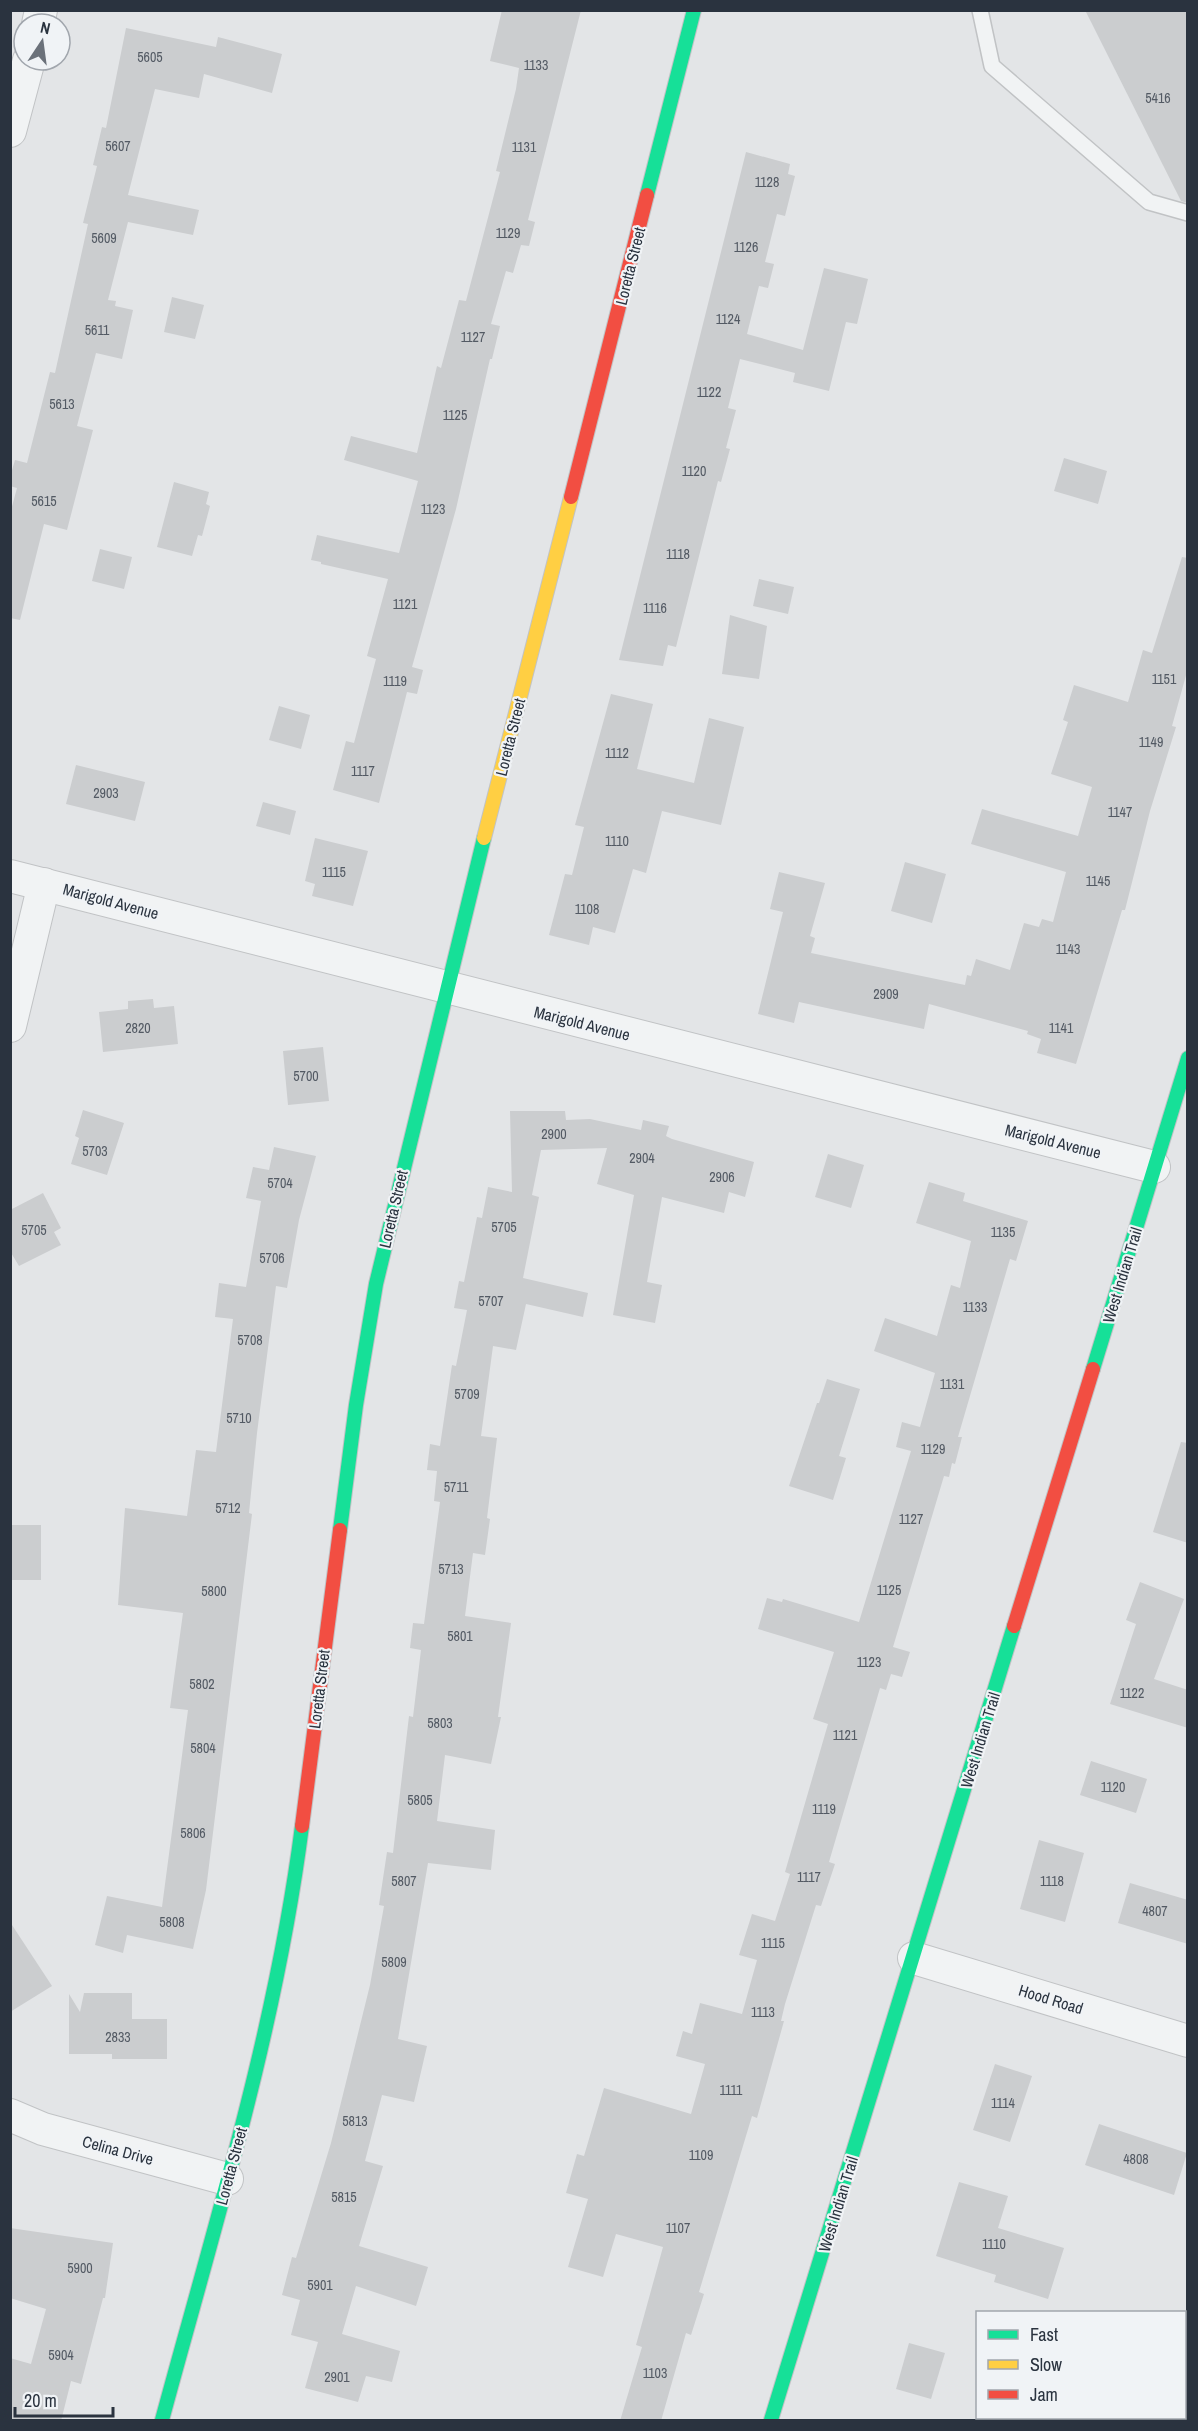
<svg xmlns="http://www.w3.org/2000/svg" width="1198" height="2431" font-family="'Archivo Narrow',sans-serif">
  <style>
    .building { fill: #cbcdcf }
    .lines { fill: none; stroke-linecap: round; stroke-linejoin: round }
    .lane-casing { stroke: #c1c3c5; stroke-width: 18 }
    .street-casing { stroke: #c1c3c5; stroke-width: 34 }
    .fast-casing { stroke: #c1c3c5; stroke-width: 16 }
    .slow-casing { stroke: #c1c3c5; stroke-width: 16 }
    .jam-casing { stroke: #c1c3c5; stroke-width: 16 }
    .lane { stroke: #f1f3f4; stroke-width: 15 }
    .street { stroke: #f1f3f4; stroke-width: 32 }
    .fast { stroke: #16e098; stroke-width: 14 }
    .slow { stroke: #ffcf43; stroke-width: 14 }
    .jam { stroke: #f24e42; stroke-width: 14 }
    .labels { text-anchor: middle; stroke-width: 4.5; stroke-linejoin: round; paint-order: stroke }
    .number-label { font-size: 14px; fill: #535a64 }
    .street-label { font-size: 16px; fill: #2a333f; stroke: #f0f3f6 }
  </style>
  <rect width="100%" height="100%" fill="#e3e5e7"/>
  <g class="building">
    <polygon points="502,10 581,10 528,220 535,222 529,246 521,245 513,273 506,271 491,324 500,326 492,359 490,359 456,509 412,667 423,670 417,694 407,692 379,803 333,790 346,741 354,743 376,659 367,656 388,579 321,564 321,562 311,560 317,535 399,553 418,481 344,460 351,436 417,453 437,366 441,368 459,300 466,301 500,172 496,171 516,89 519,68 490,61"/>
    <polygon points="1085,10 1188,10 1188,203 1181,201"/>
    <polygon points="126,28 216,47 218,37 282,54 272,93 204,74 199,98 155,89 128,195 199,210 193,235 128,222 108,300 116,301 115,306 133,310 122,359 96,353 77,426 93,430 67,530 44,524 20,620 10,618 10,514 17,488 10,486 10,477 15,460 27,463 50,372 55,373 88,224 83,223 97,166 93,165 102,127 106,128"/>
    <polygon points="746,152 790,164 788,174 795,176 785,216 777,214 765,262 774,264 768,288 759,286 747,334 803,350 824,268 868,279 857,324 846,322 829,391 793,382 795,373 740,359 728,408 736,410 726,448 730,449 721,482 718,481 676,647 668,645 663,666 619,660"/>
    <polygon points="172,297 204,305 195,339 164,332"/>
    <polygon points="1064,458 1107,471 1098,504 1054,491"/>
    <polygon points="174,482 209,492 206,504 210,506 202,536 198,535 192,556 157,547"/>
    <polygon points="100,549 132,557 124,589 92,581"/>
    <polygon points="1182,557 1188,558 1188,668 1172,726 1176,727 1150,811 1125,910 1122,910 1076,1064 1037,1053 1041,1039 1027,1034 1028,1031 929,1004 924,1029 799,1002 794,1023 758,1014 783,912 770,909 779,872 825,883 810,936 815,938 811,953 965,985 967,975 971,976 976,959 1010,970 1024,923 1039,927 1042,919 1053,922 1066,872 971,844 982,809 1078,836 1092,787 1051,774 1068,722 1063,720 1074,685 1128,702 1143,650 1152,653"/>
    <polygon points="759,579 794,587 788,614 753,606"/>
    <polygon points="730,615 767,626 759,679 722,674"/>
    <polygon points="611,694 653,704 637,769 694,783 709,718 744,727 721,825 662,811 646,873 633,869 615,933 593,927 589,945 549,935 565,874 572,875 584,827 575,825"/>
    <polygon points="279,706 310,715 301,749 269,740"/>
    <polygon points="76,765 145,782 135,821 66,804"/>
    <polygon points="263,802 296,811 290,835 256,826"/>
    <polygon points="315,838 368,851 353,906 312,896 315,884 305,881"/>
    <polygon points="905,862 946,874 932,923 891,911"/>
    <polygon points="153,999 154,1008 174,1006 178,1044 103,1052 99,1012 128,1009 128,1001"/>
    <polygon points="323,1047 329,1101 288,1105 283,1051"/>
    <polygon points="83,1110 124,1123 107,1175 71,1164 79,1138 75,1136"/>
    <polygon points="510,1111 565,1111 566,1120 590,1119 641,1130 643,1120 669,1126 666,1136 672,1139 754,1162 745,1197 729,1192 724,1213 662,1197 647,1282 662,1285 655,1323 613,1315 634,1195 597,1184 607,1148 541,1150 532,1195 539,1197 523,1278 588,1293 583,1317 526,1304 516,1350 493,1346 481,1436 497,1438 487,1518 490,1519 485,1555 473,1553 465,1616 511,1623 498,1717 501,1717 491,1764 445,1755 437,1821 495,1830 491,1870 428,1863 398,2039 427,2046 414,2102 382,2095 365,2161 383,2166 359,2246 428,2267 416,2306 356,2286 342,2334 400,2351 392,2382 366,2376 358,2402 305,2388 318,2342 291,2335 300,2300 282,2295 292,2257 296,2258 331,2143 370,1985 384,1906 379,1905 387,1852 393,1853 409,1716 413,1717 421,1650 410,1648 413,1623 424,1624 440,1502 434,1501 437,1471 427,1470 430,1444 440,1446 452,1365 456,1366 467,1310 454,1308 459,1281 464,1282 477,1217 482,1218 488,1187 512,1192"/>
    <polygon points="274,1147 316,1156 299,1220 287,1288 276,1286 257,1433 249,1513 252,1514 206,1890 193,1949 127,1935 123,1953 95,1945 107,1896 162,1907 188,1710 170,1708 183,1613 118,1605 125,1508 187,1516 196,1450 216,1452 233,1319 215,1317 219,1283 246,1287 261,1201 246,1198 253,1167 269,1170"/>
    <polygon points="828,1154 864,1165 851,1208 815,1197"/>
    <polygon points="929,1182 965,1193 963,1201 1028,1221 1016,1261 1010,1259 958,1437 962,1437 955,1464 952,1463 949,1477 944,1476 893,1647 910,1652 902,1677 891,1674 886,1690 880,1688 829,1862 835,1864 821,1906 816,1905 785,2004 781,2021 784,2021 757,2118 752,2116 699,2292 704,2294 691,2335 686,2333 661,2421 620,2421 642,2347 636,2345 663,2247 616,2234 603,2277 568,2267 588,2199 566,2193 577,2154 584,2156 604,2088 691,2114 705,2064 676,2056 683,2031 692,2034 700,2003 742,2014 757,1960 739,1955 752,1914 775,1921 790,1874 785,1872 828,1724 813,1719 834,1652 758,1629 767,1598 782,1602 783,1599 859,1622 911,1451 896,1447 902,1422 920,1427 935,1373 874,1351 885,1318 937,1336 951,1285 960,1288 971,1241 916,1223"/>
    <polygon points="43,1193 61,1228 54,1232 61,1245 19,1266 10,1251 10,1210"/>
    <polygon points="827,1379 860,1389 839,1456 846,1458 833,1500 789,1486 817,1403 819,1403"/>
    <polygon points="1181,1442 1188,1443 1188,1543 1153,1532"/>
    <rect x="10" y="1525" width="31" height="55"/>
    <polygon points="1140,1582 1184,1599 1154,1679 1188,1690 1188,1728 1110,1704 1136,1624 1126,1620"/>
    <polygon points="1091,1761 1147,1779 1136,1813 1080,1795"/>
    <polygon points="1039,1840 1084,1853 1065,1922 1020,1909"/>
    <polygon points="1130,1883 1188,1900 1188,1944 1118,1923"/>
    <polygon points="10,1922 52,1986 10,2012"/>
    <polygon points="84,1993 132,1993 132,2019 167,2019 167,2059 112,2059 112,2054 69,2054 69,1994 80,2012"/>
    <polygon points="995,2064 1032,2076 1010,2142 973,2130"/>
    <polygon points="1099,2124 1187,2153 1174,2195 1085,2165"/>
    <polygon points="959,2182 1008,2196 998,2228 1064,2248 1048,2299 994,2282 996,2275 936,2256"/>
    <polygon points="10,2228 113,2243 105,2298 103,2298 81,2384 71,2381 61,2421 10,2421 10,2358 31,2364 46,2309 10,2298"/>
    <polygon points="909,2343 945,2353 931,2399 896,2389"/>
  </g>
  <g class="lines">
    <g class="lane-casing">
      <polyline id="lane" points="980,10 992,66 1149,202 1188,213"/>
    </g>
    <g class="street-casing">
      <g id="street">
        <polyline points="38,24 41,10"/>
        <polyline points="10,131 29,60"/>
        <polyline points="10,876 1154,1167"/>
        <polyline points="10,1026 44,884"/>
        <polyline points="914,1958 1188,2041"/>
        <polyline points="10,2115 43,2129 227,2179"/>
      </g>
    </g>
    <g class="fast-casing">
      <g id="fast">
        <polyline points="647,195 694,10"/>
        <polyline points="1093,1369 1188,1058"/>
        <polyline points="340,1530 356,1405 376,1284 484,838"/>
        <path d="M162 2420C215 2224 276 2029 302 1826"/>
        <polyline points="771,2420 1014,1626"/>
      </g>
    </g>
    <g class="slow-casing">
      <polyline id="slow" points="484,838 571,497"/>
    </g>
    <g class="jam-casing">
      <g id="jam">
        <polyline points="571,497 647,195"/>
        <polyline points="1014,1626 1093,1369"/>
        <polyline points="302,1826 340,1530"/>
      </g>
    </g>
    <use href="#lane" class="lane"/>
    <use href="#street" class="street"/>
    <use href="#fast" class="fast"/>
    <use href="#slow" class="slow"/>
    <use href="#jam" class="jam"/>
  </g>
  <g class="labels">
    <g class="number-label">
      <text x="150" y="62">5605</text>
      <text x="536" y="70">1133</text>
      <text x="1158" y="103">5416</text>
      <text x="118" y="151">5607</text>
      <text x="524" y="152">1131</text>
      <text x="767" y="187">1128</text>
      <text x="508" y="238">1129</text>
      <text x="104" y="243">5609</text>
      <text x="746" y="252">1126</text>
      <text x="728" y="324">1124</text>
      <text x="97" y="335">5611</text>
      <text x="473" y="342">1127</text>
      <text x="709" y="397">1122</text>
      <text x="62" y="409">5613</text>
      <text x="455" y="420">1125</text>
      <text x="694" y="476">1120</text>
      <text x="44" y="506">5615</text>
      <text x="433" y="514">1123</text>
      <text x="678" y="559">1118</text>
      <text x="405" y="609">1121</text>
      <text x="655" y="613">1116</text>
      <text x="1164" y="684">1151</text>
      <text x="395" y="686">1119</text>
      <text x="1151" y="747">1149</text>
      <text x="617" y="758">1112</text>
      <text x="363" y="776">1117</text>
      <text x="106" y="798">2903</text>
      <text x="1120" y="817">1147</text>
      <text x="617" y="846">1110</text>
      <text x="334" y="877">1115</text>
      <text x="1098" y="886">1145</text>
      <text x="587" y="914">1108</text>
      <text x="1068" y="954">1143</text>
      <text x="886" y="999">2909</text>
      <text x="138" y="1033">2820</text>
      <text x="1061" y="1033">1141</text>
      <text x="306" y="1081">5700</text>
      <text x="554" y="1139">2900</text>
      <text x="95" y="1156">5703</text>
      <text x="642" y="1163">2904</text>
      <text x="722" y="1182">2906</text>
      <text x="280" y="1188">5704</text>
      <text x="504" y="1232">5705</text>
      <text x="34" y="1235">5705</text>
      <text x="1003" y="1237">1135</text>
      <text x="272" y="1263">5706</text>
      <text x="491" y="1306">5707</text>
      <text x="975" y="1312">1133</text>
      <text x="250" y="1345">5708</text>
      <text x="952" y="1389">1131</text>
      <text x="467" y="1399">5709</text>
      <text x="239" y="1423">5710</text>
      <text x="933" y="1454">1129</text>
      <text x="456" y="1492">5711</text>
      <text x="228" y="1513">5712</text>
      <text x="911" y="1524">1127</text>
      <text x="451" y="1574">5713</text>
      <text x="889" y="1595">1125</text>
      <text x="214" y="1596">5800</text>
      <text x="460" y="1641">5801</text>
      <text x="869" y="1667">1123</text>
      <text x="202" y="1689">5802</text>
      <text x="1132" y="1698">1122</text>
      <text x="440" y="1728">5803</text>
      <text x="845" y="1740">1121</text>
      <text x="203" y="1753">5804</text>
      <text x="1113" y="1792">1120</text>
      <text x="420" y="1805">5805</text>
      <text x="824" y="1814">1119</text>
      <text x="193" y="1838">5806</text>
      <text x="809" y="1882">1117</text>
      <text x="404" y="1886">5807</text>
      <text x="1052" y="1886">1118</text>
      <text x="1155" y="1916">4807</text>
      <text x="172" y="1927">5808</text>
      <text x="773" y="1948">1115</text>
      <text x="394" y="1967">5809</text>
      <text x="763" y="2017">1113</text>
      <text x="118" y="2042">2833</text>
      <text x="731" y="2095">1111</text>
      <text x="1003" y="2108">1114</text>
      <text x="355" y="2126">5813</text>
      <text x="701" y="2160">1109</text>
      <text x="1136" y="2164">4808</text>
      <text x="344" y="2202">5815</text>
      <text x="678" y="2233">1107</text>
      <text x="994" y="2249">1110</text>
      <text x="80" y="2273">5900</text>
      <text x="320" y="2290">5901</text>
      <text x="61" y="2360">5904</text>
      <text x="655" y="2378">1103</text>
      <text x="337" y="2382">2901</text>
    </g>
    <g class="street-label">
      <text transform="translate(630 266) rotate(-76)" y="6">Loretta Street</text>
      <text transform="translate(510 737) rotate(-76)" y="6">Loretta Street</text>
      <text transform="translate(111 901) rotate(15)" y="6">Marigold Avenue</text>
      <text transform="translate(582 1023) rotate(14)" y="6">Marigold Avenue</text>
      <text transform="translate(1053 1141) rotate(14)" y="6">Marigold Avenue</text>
      <text transform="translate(393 1209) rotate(-77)" y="6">Loretta Street</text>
      <text transform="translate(1122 1275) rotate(-73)" y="6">West Indian Trail</text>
      <text transform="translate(319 1689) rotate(-83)" y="6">Loretta Street</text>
      <text transform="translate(980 1740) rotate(-73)" y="6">West Indian Trail</text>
      <text transform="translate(1051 1999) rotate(17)" y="6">Hood Road</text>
      <text transform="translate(118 2150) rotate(15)" y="6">Celina Drive</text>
      <text transform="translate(231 2166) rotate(-75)" y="6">Loretta Street</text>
      <text transform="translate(838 2204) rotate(-73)" y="6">West Indian Trail</text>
    </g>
  </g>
  <rect width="1198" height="2431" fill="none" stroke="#2a333f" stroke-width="24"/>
  <rect x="976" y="2311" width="210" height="108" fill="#f0f3f6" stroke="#a1a6ad" stroke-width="1.5"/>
  <rect x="988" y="2330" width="30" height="9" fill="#16e098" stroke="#a1a6ad" stroke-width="1.5"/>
  <text x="1030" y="2341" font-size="18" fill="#2a333f">Fast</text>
  <rect x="988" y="2360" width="30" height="9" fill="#ffcf43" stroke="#a1a6ad" stroke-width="1.5"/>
  <text x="1030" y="2371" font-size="18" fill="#2a333f">Slow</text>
  <rect x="988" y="2390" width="30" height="9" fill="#f24e42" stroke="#a1a6ad" stroke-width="1.5"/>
  <text x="1030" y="2401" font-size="18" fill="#2a333f">Jam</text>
  <g transform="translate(42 42) rotate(13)"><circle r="28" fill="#f0f3f6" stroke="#a1a6ad" stroke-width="1.5"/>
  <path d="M0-4.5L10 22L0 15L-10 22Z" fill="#6b717a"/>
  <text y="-9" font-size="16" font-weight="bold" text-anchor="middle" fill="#2a333f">N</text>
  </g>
  <path d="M15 2407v9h98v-9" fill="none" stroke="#2a333f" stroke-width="3"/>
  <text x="24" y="2407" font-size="18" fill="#2a333f" stroke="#f0f3f6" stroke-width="4.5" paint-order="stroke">20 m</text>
</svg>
